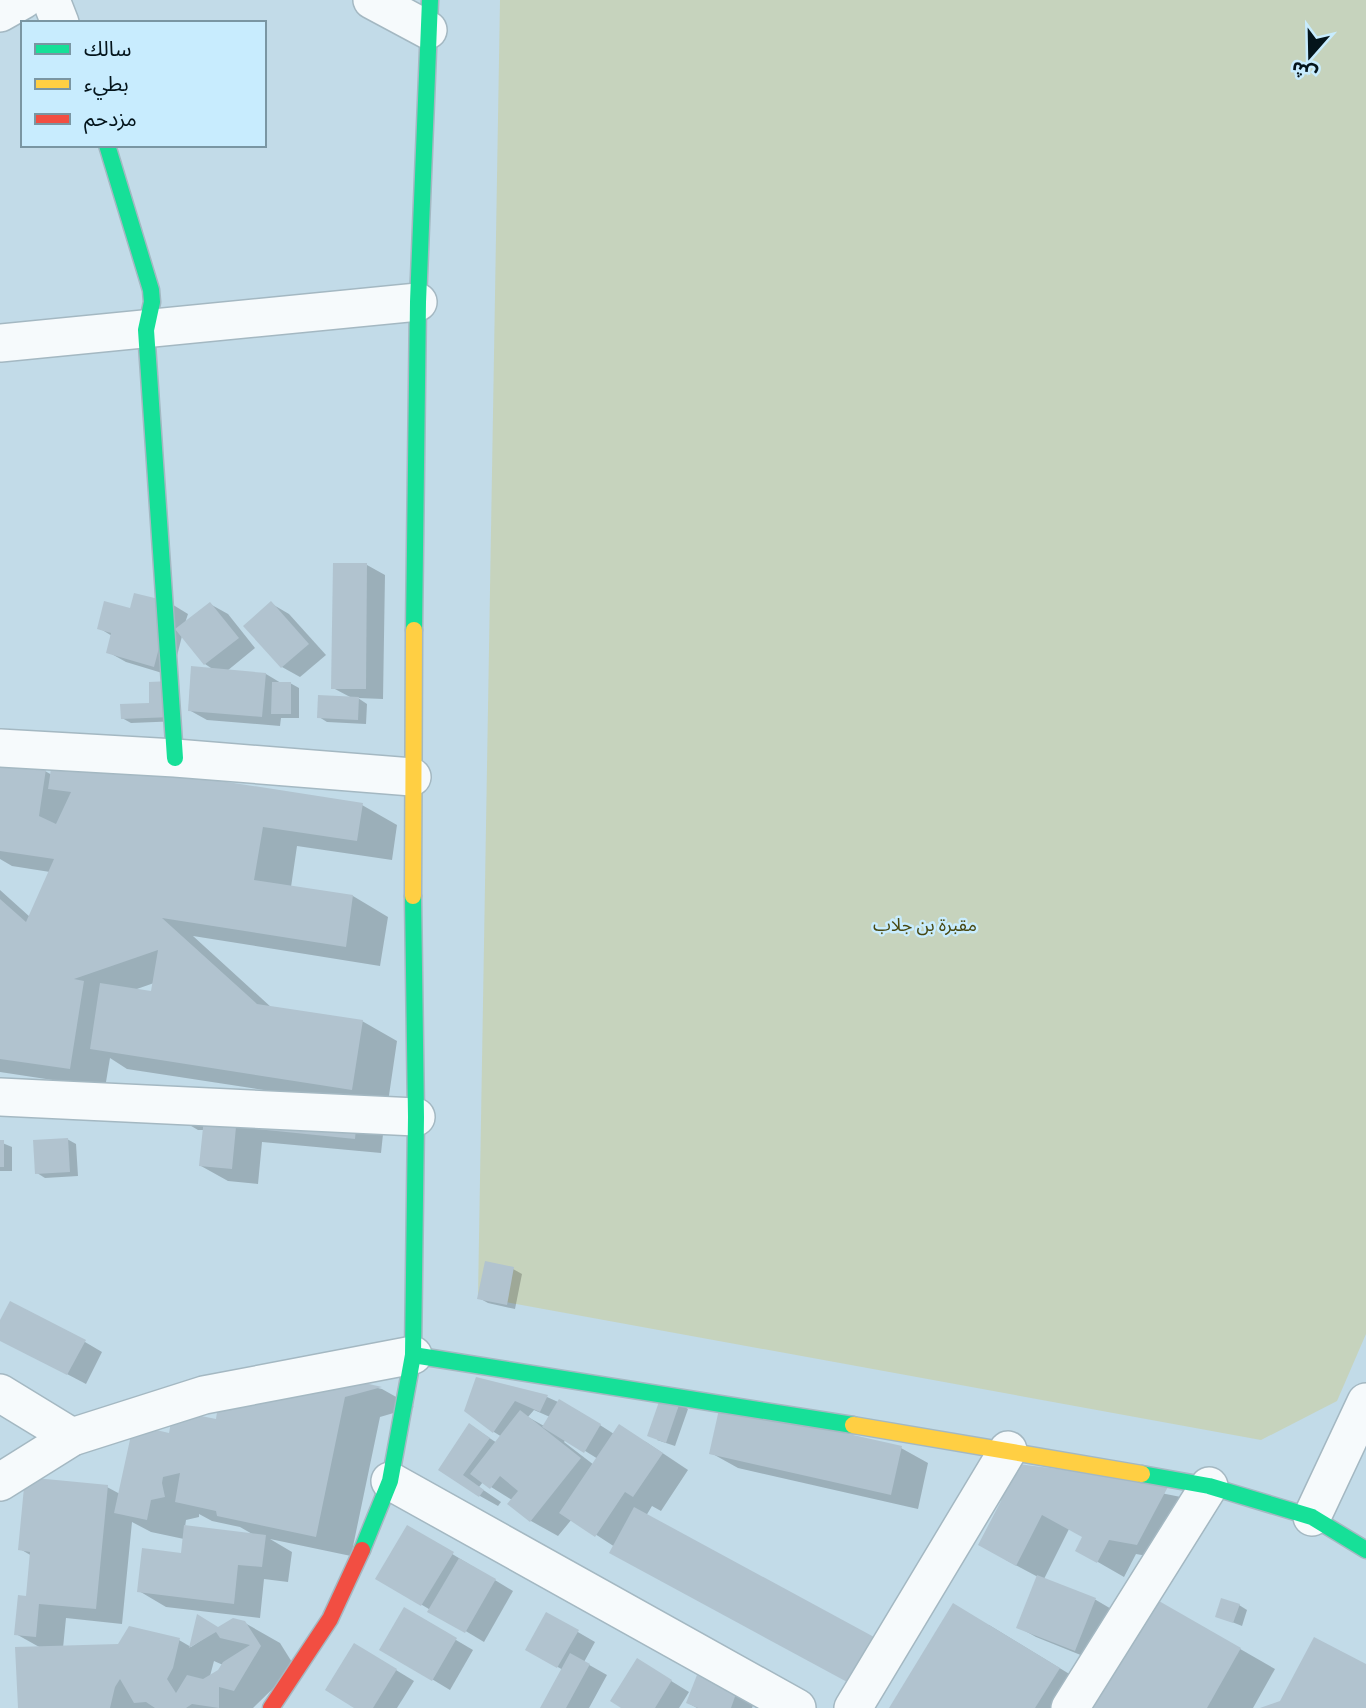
<svg xmlns="http://www.w3.org/2000/svg" width="1366" height="1708" font-family="'Fira Sans Condensed','Noto Sans Arabic',sans-serif">
  <style>
    .green { fill: #c6d3bd }
    .shadow { fill: #0003; fill-rule: evenodd }
    .building { fill: #b1c3cf }
    .lines { fill: none; stroke-linecap: round; stroke-linejoin: round }
    .street-casing { stroke: #a4b8c2; stroke-width: 40 }
    .fast-casing { stroke: #a4b8c2; stroke-width: 19 }
    .slow-casing { stroke: #a4b8c2; stroke-width: 19 }
    .jam-casing { stroke: #a4b8c2; stroke-width: 19 }
    .street { stroke: #f6fafc; stroke-width: 37 }
    .fast { stroke: #16e098; stroke-width: 16 }
    .slow { stroke: #ffcf43; stroke-width: 16 }
    .jam { stroke: #f24e42; stroke-width: 16 }
    .labels { text-anchor: middle; stroke-width: 5; stroke-linejoin: round; paint-order: stroke }
    .park-label { font-size: 18px; fill: #484812; stroke: #c8ecfe }
  </style>
  <rect width="100%" height="100%" fill="#c2dbe8"/>
  <polygon class="green" points="500,0 1366,0 1366,1334 1337,1401 1261,1440 478,1297"/>
  <g class="shadow">
    <polygon points="367,565 385,575 383,699 358,698 367,704 366,724 327,722 319,717 352,698 333,688"/>
    <polygon points="170,603 188,614 185,623 210,604 228,614 255,648 227,671 266,674 281,683 290,683 299,688 299,718 281,718 280,726 207,720 189,710 214,670 205,664 182,636 172,676 126,662 108,652 112,636 99,628 132,610"/>
    <polygon points="272,604 289,614 326,655 300,677 282,667"/>
    <polygon points="151,705 180,721 131,723 122,718"/>
    <path d="M0 764 45 771 52 775 362 805 397 825 392 860 297 846 291 887 353 896 388 917 380 966 193 936 272 1008 362 1021 397 1041 387 1109 127 1069 110 1058 105 1088 0 1072V890L30 917 50 872 12 866 0 859ZM154 983 153 993 134 990Z"/>
    <polygon points="171,1114 384,1125 381,1153 262,1142 258,1184 228,1181 201,1166 205,1130 198,1130"/>
    <polygon points="67,1139 76,1144 78,1176 45,1178 37,1173"/>
    <polygon points="0,1142 12,1147 12,1171 0,1171"/>
    <polygon points="513,1269 522,1274 515,1309 488,1303 479,1298"/>
    <polygon points="0,1324 85,1342 102,1352 86,1384 0,1339"/>
    <path d="M477 1379 547 1397 578 1411 614 1434 646 1442 688 1470 661 1511 652 1506 646 1516 899 1654 615 1547 572 1519 558 1536 531 1521 510 1504 512 1500 483 1482 479 1487 501 1502 498 1506 480 1496 441 1470 470 1425 497 1443 502 1437 494 1432ZM534 1410 550 1417 544 1426 528 1417ZM566 1439 598 1459 594 1465 564 1442Z"/>
    <path d="M343 1380 382 1389 414 1407 380 1417 351 1556 270 1539 292 1552 288 1582 264 1579 260 1618 166 1607 139 1591 182 1555 184 1539 151 1532 132 1522 122 1624 66 1618 63 1648 119 1646 179 1640 191 1647 218 1629 245 1623 280 1643 295 1667 253 1708H19L41 1648 16 1634 28 1598 32 1556 20 1549 107 1487 120 1494 170 1435ZM199 1514 212 1521 240 1527 254 1535 185 1527 186 1520 199 1517ZM214 1661 223 1665 219 1671 210 1676Z"/>
    <polygon points="680,1404 688,1409 675,1446 657,1440"/>
    <polygon points="901,1448 928,1463 918,1509 738,1468 711,1453"/>
    <polygon points="1010,1463 1196,1500 1164,1559 1136,1554 1124,1577 1077,1550 1084,1537 1069,1529 1044,1579 1096,1600 1113,1610 1093,1660 1036,1637 1018,1627 1038,1577 1006,1560 1002,1502"/>
    <polygon points="408,1527 513,1591 484,1642 377,1578"/>
    <polygon points="1153,1599 1275,1669 1253,1708 1091,1708"/>
    <polygon points="1239,1605 1247,1610 1242,1626 1217,1616"/>
    <polygon points="405,1610 473,1650 450,1690 382,1649"/>
    <polygon points="547,1614 595,1642 584,1662 607,1675 589,1708 544,1708 563,1670 527,1649"/>
    <polygon points="989,1625 1094,1689 1083,1708 891,1708"/>
    <polygon points="355,1645 414,1681 397,1708 357,1708"/>
    <polygon points="655,1671 689,1692 679,1708 625,1708"/>
    <polygon points="698,1678 754,1703 752,1708 697,1708 688,1703"/>
  </g>
  <g class="building">
    <polygon points="333,563 367,563 366,689 331,689"/>
    <polygon points="134,593 171,602 154,667 106,653 111,633 97,629 104,601 130,608"/>
    <polygon points="271,601 309,644 281,668 243,626"/>
    <polygon points="210,602 239,638 204,665 175,629"/>
    <polygon points="191,666 266,673 262,717 188,711"/>
    <polygon points="171,681 172,717 121,719 120,704 149,703 149,682"/>
    <polygon points="272,682 291,682 291,714 271,714"/>
    <polygon points="318,695 359,697 358,720 317,718"/>
    <polygon points="53,755 363,803 357,841 263,827 254,880 353,895 346,947 162,918 257,1004 363,1020 352,1090 90,1049 100,983 151,991 158,950 74,979 84,981 70,1069 0,1059 0,899 26,922 54,859 0,851 0,762 46,769 39,816 56,824 71,792 48,789"/>
    <polygon points="358,1107 355,1139 236,1127 232,1169 199,1166 204,1118"/>
    <polygon points="68,1138 70,1172 35,1174 33,1140"/>
    <rect x="0" y="1140" width="4" height="27"/>
    <polygon points="485,1261 514,1267 507,1305 477,1299"/>
    <polygon points="10,1301 86,1340 67,1375 0,1341 0,1320"/>
    <polygon points="476,1377 548,1395 540,1412 515,1401 493,1433 464,1411"/>
    <polygon points="343,1378 382,1387 345,1397 316,1537 217,1516 216,1511 175,1502 180,1473 163,1477 162,1483 165,1497 151,1500 147,1520 114,1513 131,1435 152,1429 169,1433 171,1422 196,1415 216,1419 218,1405"/>
    <polygon points="661,1396 680,1402 666,1443 647,1436"/>
    <polygon points="559,1399 601,1424 584,1453 542,1427"/>
    <polygon points="720,1405 902,1446 891,1495 709,1454"/>
    <polygon points="520,1410 581,1458 530,1522 507,1504 518,1491 500,1476 490,1489 470,1474"/>
    <polygon points="469,1423 490,1438 463,1475 484,1490 479,1497 438,1470"/>
    <polygon points="619,1424 663,1453 633,1497 625,1492 595,1537 559,1513"/>
    <polygon points="1009,1463 1170,1483 1137,1545 1109,1540 1097,1563 1075,1551 1082,1537 1042,1515 1016,1566 978,1545 1001,1501"/>
    <polygon points="25,1477 108,1485 96,1609 39,1604 36,1637 14,1635 18,1595 26,1596 30,1552 18,1550"/>
    <polygon points="634,1507 874,1637 849,1683 609,1553"/>
    <polygon points="184,1525 266,1535 262,1567 238,1565 234,1604 137,1592 142,1548 181,1553"/>
    <polygon points="407,1525 454,1552 421,1606 375,1579"/>
    <polygon points="459,1558 496,1579 465,1633 427,1612"/>
    <polygon points="1037,1575 1096,1598 1075,1651 1016,1628"/>
    <polygon points="1152,1597 1241,1648 1207,1708 1089,1708"/>
    <polygon points="1221,1598 1240,1604 1233,1623 1215,1617"/>
    <polygon points="953,1603 1060,1668 1035,1708 889,1708"/>
    <polygon points="404,1607 457,1638 432,1681 379,1650"/>
    <polygon points="546,1612 579,1630 557,1668 525,1650"/>
    <polygon points="197,1614 218,1627 233,1618 245,1621 261,1646 234,1691 219,1687 219,1708 192,1704 186,1708 155,1708 146,1702 134,1703 120,1679 115,1687 110,1708 18,1708 15,1647 118,1644 129,1626 180,1638 173,1668 167,1679 176,1693 187,1675 203,1679 218,1670 223,1662 250,1645 220,1638 216,1632 189,1648"/>
    <polygon points="1314,1637 1366,1664 1366,1708 1260,1708 1280,1701"/>
    <polygon points="354,1643 397,1669 373,1708 354,1708 325,1690"/>
    <polygon points="570,1653 590,1664 566,1708 540,1708"/>
    <polygon points="637,1658 672,1680 655,1708 621,1708 610,1701"/>
    <polygon points="697,1675 737,1691 731,1708 698,1708 686,1703"/>
  </g>
  <g class="lines">
    <g class="street-casing">
      <g id="street">
        <polyline points="51,0 60,23"/>
        <polyline points="372,0 428,30"/>
        <polyline points="0,13 23,0"/>
        <polyline points="0,343 418,302"/>
        <polyline points="0,748 175,758 412,777"/>
        <polyline points="0,1097 416,1117"/>
        <polyline points="0,1393 72,1437"/>
        <polyline points="390,1481 797,1708"/>
        <polyline points="0,1482 72,1437 204,1395 413,1355"/>
        <polyline points="1312,1517 1366,1402"/>
        <polyline points="853,1708 1008,1450"/>
        <polyline points="1070,1708 1209,1486"/>
      </g>
    </g>
    <g class="fast-casing">
      <g id="fast">
        <polyline points="107,145 151,290 152,302 146,330 175,758"/>
        <polyline points="414,630 418,302 430,0"/>
        <polyline points="413,1355 853,1425"/>
        <polyline points="1142,1474 1209,1486 1312,1517 1366,1550"/>
        <polyline points="362,1550 390,1481 413,1355 416,1117 413,896"/>
      </g>
    </g>
    <g class="slow-casing">
      <g id="slow">
        <polyline points="413,896 414,630"/>
        <polyline points="853,1425 1142,1474"/>
      </g>
    </g>
    <g class="jam-casing">
      <polyline id="jam" points="271,1708 330,1619 362,1550"/>
    </g>
    <use href="#street" class="street"/>
    <use href="#fast" class="fast"/>
    <use href="#slow" class="slow"/>
    <use href="#jam" class="jam"/>
  </g>
  <g class="labels">
    <g class="park-label">
      <text x="925" y="931">مقبرة بن جلاب</text>
    </g>
  </g>
  <rect x="21" y="21" width="245" height="126" fill="#c8ecfe" stroke="#7a96a3" stroke-width="2"/>
  <rect x="35" y="44" width="35" height="10" fill="#16e098" stroke="#7a96a3" stroke-width="2"/>
  <text x="84" y="56" font-size="21" fill="#04141b">سالك</text>
  <rect x="35" y="79" width="35" height="10" fill="#ffcf43" stroke="#7a96a3" stroke-width="2"/>
  <text x="84" y="91" font-size="21" fill="#04141b">بطيء</text>
  <rect x="35" y="114" width="35" height="10" fill="#f24e42" stroke="#7a96a3" stroke-width="2"/>
  <text x="84" y="126" font-size="21" fill="#04141b">مزدحم</text>
  <g transform="translate(1310 56) rotate(200)" stroke="#c8ecfe" stroke-width="5" paint-order="stroke">
  <path d="M0-5L12 26L0 18L-12 26Z" fill="#04141b"/>
  <text y="-10" font-size="19" font-weight="bold" text-anchor="middle" fill="#04141b">ش</text>
  </g>
</svg>
